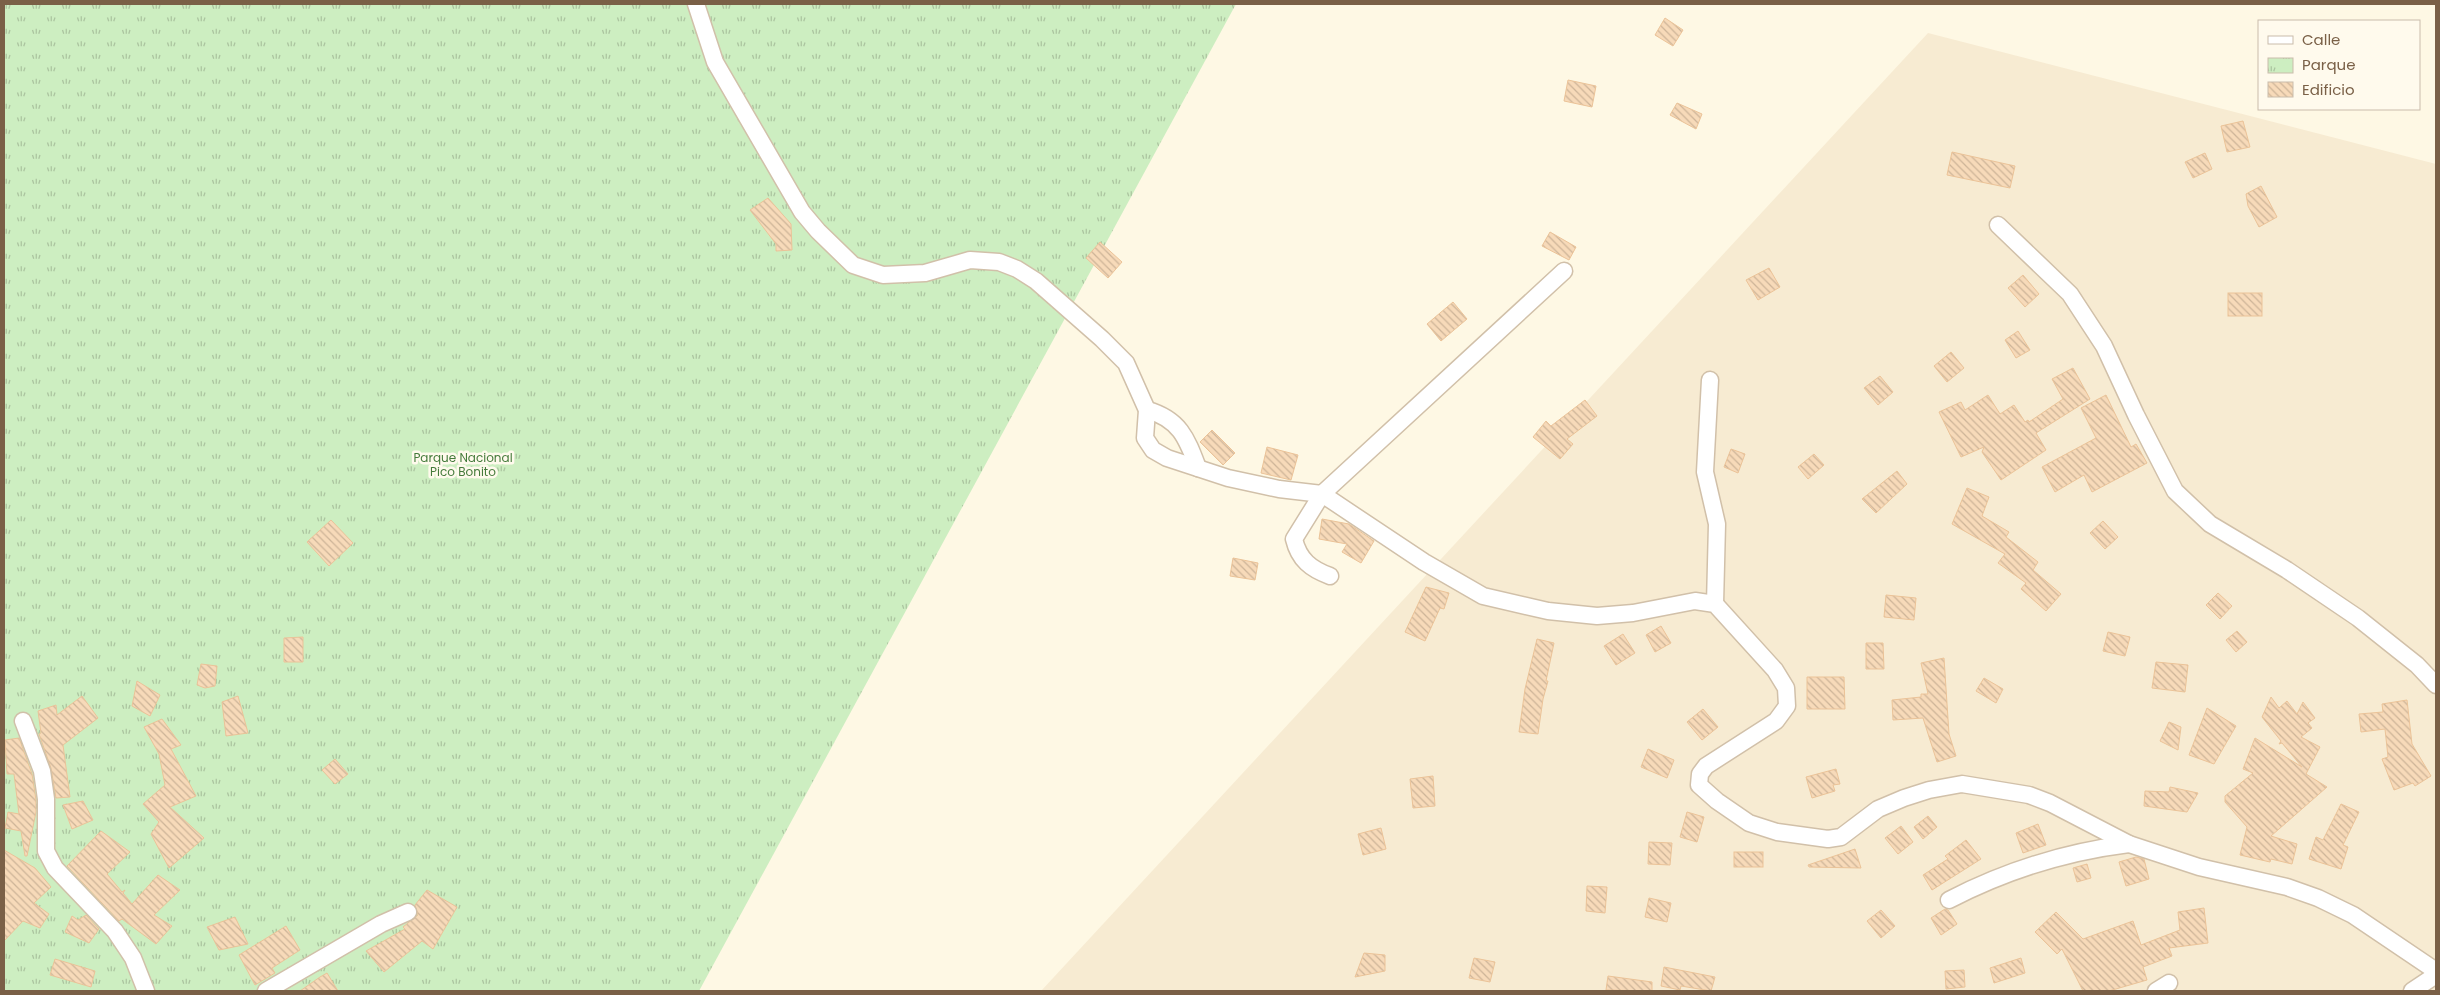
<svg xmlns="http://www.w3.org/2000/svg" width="2440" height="995" font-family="Poppins,sans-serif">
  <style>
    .residential { fill: #f7ebd2 }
    .park { fill: url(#park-tufts) }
    .building { fill: url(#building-back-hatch); stroke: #ebc398 }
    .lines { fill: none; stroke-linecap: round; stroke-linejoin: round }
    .minor-casing { stroke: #d1c0a9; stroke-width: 19 }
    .minor { stroke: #fff; stroke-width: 16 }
    .labels { text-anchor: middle; stroke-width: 5; stroke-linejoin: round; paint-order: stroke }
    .park-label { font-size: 12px; fill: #457b3b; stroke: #fffaed }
  </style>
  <defs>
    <pattern id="park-tufts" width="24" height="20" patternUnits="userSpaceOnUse" patternTransform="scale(1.25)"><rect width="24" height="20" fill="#cdeec1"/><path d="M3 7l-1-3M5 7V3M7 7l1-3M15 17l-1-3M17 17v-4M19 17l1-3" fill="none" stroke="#abc49f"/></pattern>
    <pattern id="building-back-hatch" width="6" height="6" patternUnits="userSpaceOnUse" patternTransform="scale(1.25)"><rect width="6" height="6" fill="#f7dab9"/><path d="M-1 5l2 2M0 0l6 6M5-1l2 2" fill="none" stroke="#cdb498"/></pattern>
  </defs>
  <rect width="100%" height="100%" fill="#fef8e4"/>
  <polygon class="residential" points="1928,33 2436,164 2436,991 1041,991"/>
  <polygon class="park" points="4,4 1236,4 699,991 4,991"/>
  <g class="building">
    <polygon points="1665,18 1683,30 1673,46 1655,35"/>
    <polygon points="1568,80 1596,86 1592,107 1564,101"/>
    <polygon points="1677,103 1702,114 1696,129 1670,115"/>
    <polygon points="2243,121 2250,147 2227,152 2221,126"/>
    <polygon points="1952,152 2015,166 2010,188 1947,175"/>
    <polygon points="2205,153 2212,169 2193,178 2185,162"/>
    <polygon points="2261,186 2277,217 2259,227 2248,206 2246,194"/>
    <polygon points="768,198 791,224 792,250 776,251 776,244 750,210"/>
    <polygon points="1550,232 1576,247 1569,260 1542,246"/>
    <polygon points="1100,242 1122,262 1108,278 1086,258"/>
    <polygon points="1769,268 1780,287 1758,300 1746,280"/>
    <polygon points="2023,275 2039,294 2025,307 2008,288"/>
    <rect x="2228" y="293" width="34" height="23"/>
    <polygon points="1453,302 1467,319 1441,341 1427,324"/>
    <polygon points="2018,331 2030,350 2016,358 2005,340"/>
    <polygon points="1951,352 1964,368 1947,382 1934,366"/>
    <polygon points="2073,368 2090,399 2036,433 2046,450 2001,480 1982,452 1984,447 1961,457 1939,412 1961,402 1965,410 1988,395 2000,414 2014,405 2025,422 2028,420 2029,422 2063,399 2052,379"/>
    <polygon points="1880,376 1893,392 1878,405 1864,388"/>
    <polygon points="2106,395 2131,447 2136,444 2147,463 2092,492 2084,475 2055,492 2042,467 2096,438 2081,408"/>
    <polygon points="1585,400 1597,416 1567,439 1573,444 1560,459 1533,437 1546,421 1551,426"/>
    <polygon points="1212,430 1235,453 1223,465 1200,442"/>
    <polygon points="1267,447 1298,455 1291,480 1261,473"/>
    <polygon points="1731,449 1745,454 1738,473 1724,467"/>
    <polygon points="1814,454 1824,465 1808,479 1798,467"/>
    <polygon points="1897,471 1907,484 1876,513 1862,499"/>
    <polygon points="1967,488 1989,497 1982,516 2009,532 2006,537 2038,562 2033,570 2061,594 2046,611 2021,589 2026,583 1998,563 2005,554 1952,524"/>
    <polygon points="1322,519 1349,524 1374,541 1361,563 1342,552 1347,544 1319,539"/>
    <polygon points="331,520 353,543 329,566 307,542"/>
    <polygon points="2103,521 2118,537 2105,549 2090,533"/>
    <polygon points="1233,558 1258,563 1255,580 1230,576"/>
    <polygon points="1426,587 1449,593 1444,609 1440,608 1425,641 1405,632"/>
    <polygon points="2218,593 2232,606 2220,619 2206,605"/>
    <polygon points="1886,595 1916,598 1914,620 1884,617"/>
    <polygon points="1661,626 1671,643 1655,652 1646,635"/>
    <polygon points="2237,631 2247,642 2236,652 2226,640"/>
    <polygon points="2108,632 2130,637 2125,656 2103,651"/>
    <polygon points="1623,634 1635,653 1616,665 1604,646"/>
    <polygon points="303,637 303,662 284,662 284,638"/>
    <polygon points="1537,639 1554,643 1546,681 1548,681 1543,699 1538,734 1519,732 1525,689"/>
    <polygon points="1866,643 1883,643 1884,669 1866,669"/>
    <polygon points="1944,658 1949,734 1956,756 1937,762 1923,718 1893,720 1892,700 1921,697 1921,694 1928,694 1921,663"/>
    <polygon points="2156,662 2188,665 2185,692 2152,688"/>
    <polygon points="201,664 217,666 215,686 205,688 197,685"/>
    <polygon points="1807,677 1844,677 1845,709 1807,709"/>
    <polygon points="1984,678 2003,689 1996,703 1976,691"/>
    <polygon points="137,681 160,695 150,716 132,706"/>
    <polygon points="82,696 98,718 63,745 70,797 56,798 51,768 39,734 41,733 38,711 56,705 57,715"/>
    <polygon points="238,696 248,733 226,736 222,702"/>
    <polygon points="2271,697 2279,708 2287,701 2297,714 2303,702 2315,718 2308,723 2312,728 2301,737 2320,747 2306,774 2327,787 2271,836 2297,844 2292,864 2271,859 2270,862 2240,855 2247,827 2225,802 2225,796 2253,773 2243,769 2255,738 2302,767 2282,743 2279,744 2281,741 2262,717"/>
    <polygon points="2407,700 2412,744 2431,776 2415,786 2413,783 2394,790 2382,759 2388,757 2385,729 2361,732 2359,714 2383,712 2382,704"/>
    <polygon points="2207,708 2236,726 2214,764 2189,755"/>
    <polygon points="1703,709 1718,727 1702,740 1687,722"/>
    <polygon points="162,719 181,745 171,749 196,796 170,807 204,838 169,868 151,834 159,822 143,804 165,785 159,754 144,727"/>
    <polygon points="2169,722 2181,727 2178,750 2160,741"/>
    <polygon points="19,738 32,774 36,800 36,812 27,856 25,856 21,831 5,828 8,812 19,814 14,774 7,774 5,740"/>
    <polygon points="1648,749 1674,760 1667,778 1641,767"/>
    <polygon points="335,759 348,774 335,784 322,770"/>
    <polygon points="1836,769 1840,784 1833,785 1835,791 1812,798 1806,777"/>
    <polygon points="1433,776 1435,806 1413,808 1410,779"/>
    <polygon points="2170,787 2198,793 2187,812 2144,806 2145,791 2169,792"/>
    <polygon points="83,801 93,820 72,829 63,805"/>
    <polygon points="2341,804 2359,812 2343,845 2348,847 2341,869 2309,859 2316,837 2323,840"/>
    <polygon points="1687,812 1704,817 1697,842 1680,837"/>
    <polygon points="1928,816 1937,827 1923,839 1914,827"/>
    <polygon points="2038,824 2046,845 2023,853 2016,833"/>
    <polygon points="1901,826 1913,842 1898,854 1885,838"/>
    <polygon points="1381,828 1386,849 1363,855 1358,834"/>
    <polygon points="101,831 130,852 107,874 122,892 125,890 123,893 132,904 158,875 180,890 154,915 172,926 156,944 122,919 119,921 67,866"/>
    <polygon points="1966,840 1981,859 1932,890 1923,875 1948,859 1945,856"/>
    <polygon points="1649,842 1672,843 1670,865 1648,864"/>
    <polygon points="1855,849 1861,868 1809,867 1808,865"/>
    <polygon points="4,850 35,868 51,887 34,903 49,914 40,928 23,921 4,941"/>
    <rect x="1734" y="852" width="29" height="15"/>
    <polygon points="2136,857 2144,859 2149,879 2126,886 2119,862"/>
    <polygon points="2087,864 2091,878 2077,882 2073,868"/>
    <polygon points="1587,886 1607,887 1605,913 1586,911"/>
    <polygon points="427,890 457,907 433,949 422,941 384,972 366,951 405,929 403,927 418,915 415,905"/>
    <polygon points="1649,898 1671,903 1667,922 1645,917"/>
    <polygon points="2204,908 2208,943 2169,948 2172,956 2143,967 2147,980 2109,991 2083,991 2062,949 2057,954 2035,932 2056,912 2083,939 2133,921 2141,945 2180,930 2178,912"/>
    <polygon points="1945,909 1948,910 1957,924 1941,935 1931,918"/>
    <polygon points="1881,910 1895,926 1881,938 1867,921"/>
    <polygon points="86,915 99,929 89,943 65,932 72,916 78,920"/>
    <polygon points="235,917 248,944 219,950 207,927"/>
    <polygon points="286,926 300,950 272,968 275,973 255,985 239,955"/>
    <polygon points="1364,953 1385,955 1385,971 1355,977"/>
    <polygon points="1474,958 1495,962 1490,982 1469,978"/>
    <polygon points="2021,958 2025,973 1994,983 1990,968"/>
    <polygon points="55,959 95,971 91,987 50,975"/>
    <polygon points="1664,967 1715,977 1711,991 1681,986 1680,990 1661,986"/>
    <polygon points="1964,970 1965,987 1946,989 1945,971"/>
    <polygon points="327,973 338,991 300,991 320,977"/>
    <polygon points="1608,976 1652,982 1652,991 1606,990"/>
  </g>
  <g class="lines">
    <g class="minor-casing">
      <g id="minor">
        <polyline points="696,4 715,62 802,212 818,231 853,265 883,275 925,273 970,260 999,262 1017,269 1036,281 1102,339 1126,363 1147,410 1145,438 1153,450 1167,458 1228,478 1279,489 1322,494 1424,562 1483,596 1548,611 1597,616 1633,613 1695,601 1715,604 1775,670 1786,688 1787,706 1776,721 1706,766 1700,774 1699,785 1717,801 1749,823 1777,832 1828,839 1841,837 1878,809 1904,798 1929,790 1962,784 2029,795 2050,803 2129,844 2199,867 2287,887 2318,898 2353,915 2436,971"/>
        <polyline points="1998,225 2070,294 2104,346 2136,415 2175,491 2210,524 2287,570 2358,618 2417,665 2436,685"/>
        <polyline points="1710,380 1705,472 1717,524 1715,604"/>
        <path d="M1147 410C1180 419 1187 439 1198 468"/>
        <path d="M1330 576C1311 569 1299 560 1294 539L1322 494 1564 271"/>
        <polyline points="23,721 42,771 46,799 46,851 55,868 115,931 133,958 146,991"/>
        <path d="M1949 900C2007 870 2064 852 2129 844"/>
        <polyline points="266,991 381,924 408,912"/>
        <polyline points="2156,991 2169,983"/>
        <polyline points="2412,991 2436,975"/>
      </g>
    </g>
    <use href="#minor" class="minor"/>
  </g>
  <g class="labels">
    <g class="park-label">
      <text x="463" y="462">Parque Nacional<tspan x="463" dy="14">Pico Bonito</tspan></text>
    </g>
  </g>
  <rect width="2440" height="995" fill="none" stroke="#7a6047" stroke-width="10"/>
  <rect x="2258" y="20" width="162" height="90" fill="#fffaed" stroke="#cabcab"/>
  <rect x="2268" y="36" width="25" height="8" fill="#ffffff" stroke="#cabcab"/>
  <text x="2302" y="45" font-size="15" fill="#7a6047">Calle</text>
  <rect x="2268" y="58" width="25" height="15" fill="url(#park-tufts)" stroke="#cabcab"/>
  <text x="2302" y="70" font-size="15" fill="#7a6047">Parque</text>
  <rect x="2268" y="82" width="25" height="15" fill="url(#building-back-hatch)" stroke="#cabcab"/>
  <text x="2302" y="95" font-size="15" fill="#7a6047">Edificio</text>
</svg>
